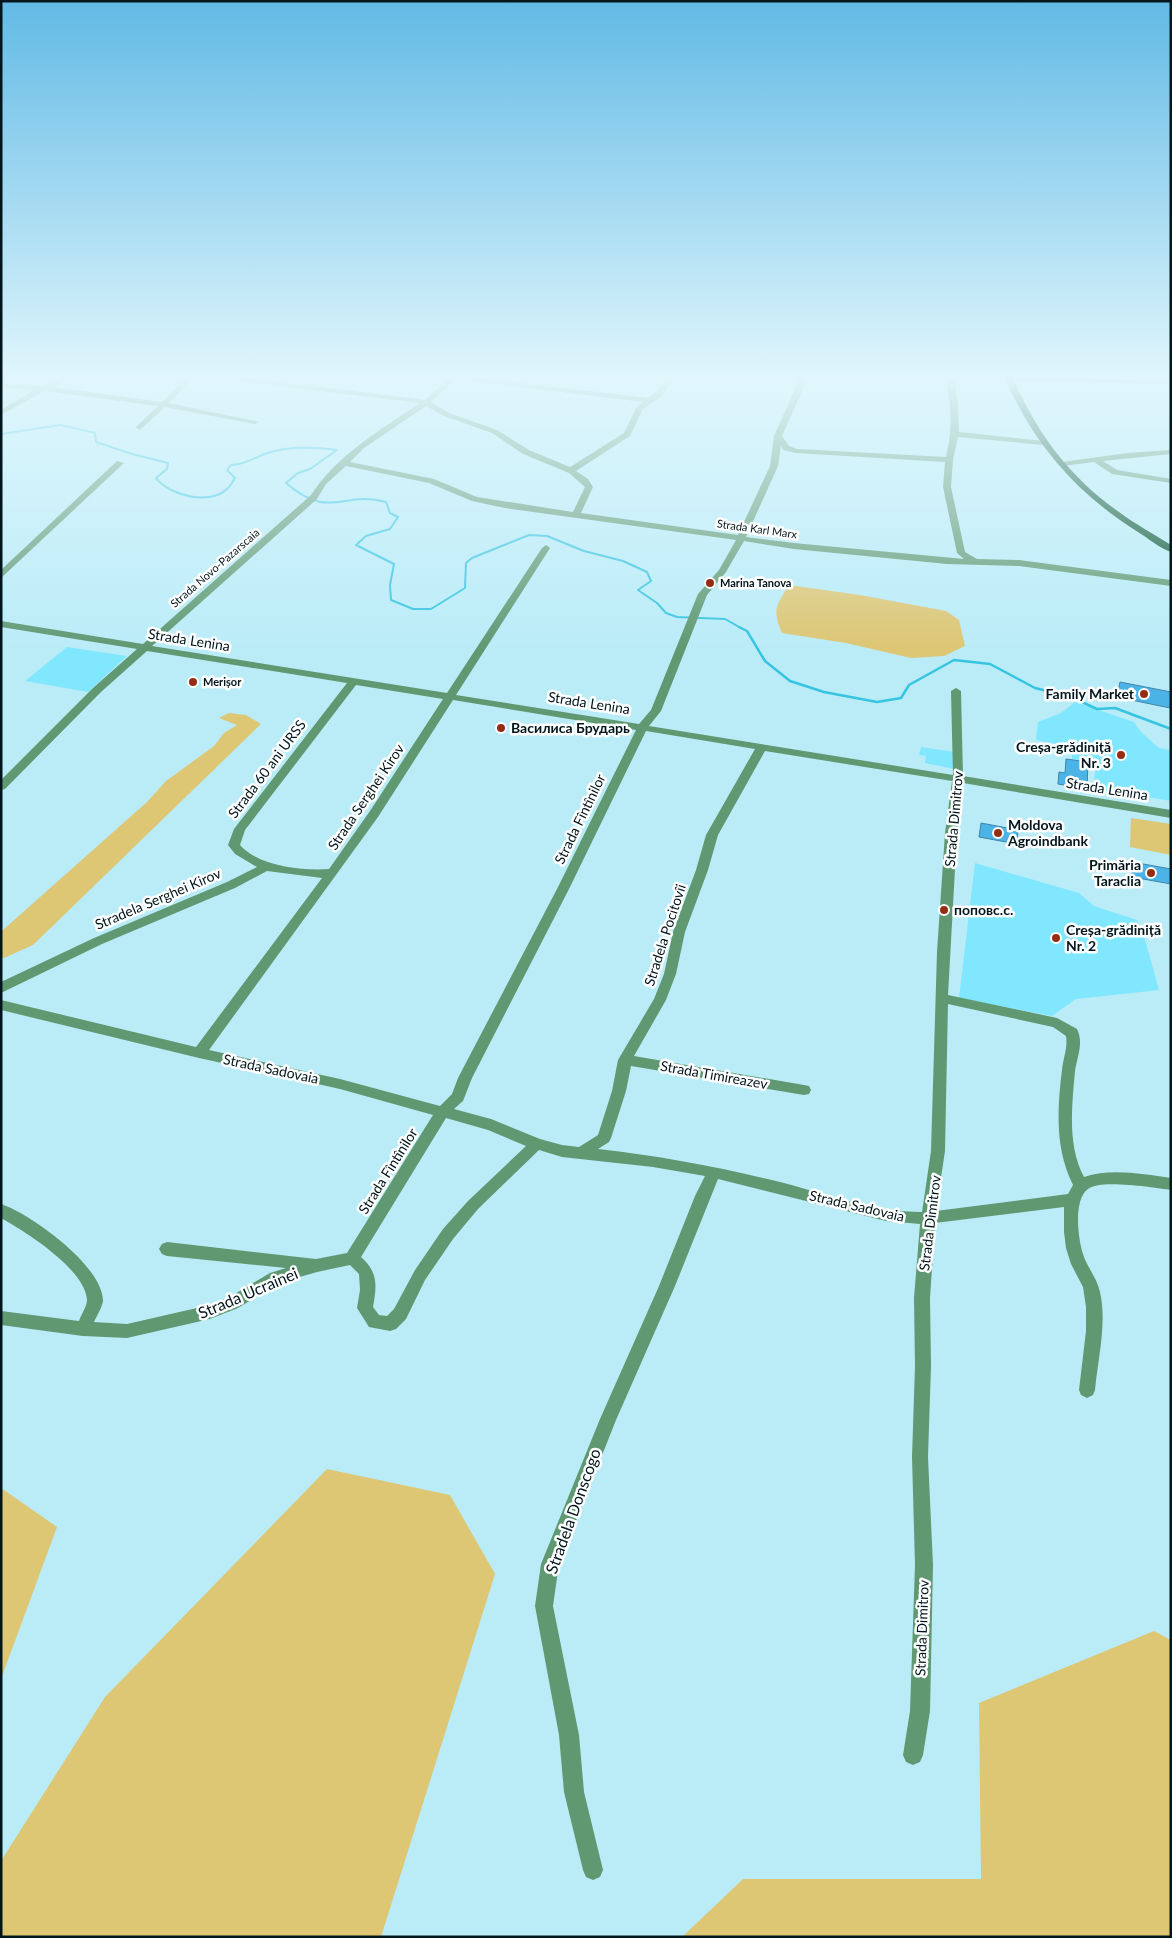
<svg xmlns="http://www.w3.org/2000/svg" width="1172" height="1938" font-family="Lato,sans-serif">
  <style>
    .built { fill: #81e7fe }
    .green { fill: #ddc674 }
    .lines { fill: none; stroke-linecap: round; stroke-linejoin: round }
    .stream-far1 { stroke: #36c4e0; stroke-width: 2 }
    .stream { stroke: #36c4e0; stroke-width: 2.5 }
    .building { fill: #4cb3e7; stroke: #3f85aa }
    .minor { fill: #609872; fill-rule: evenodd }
    .major { fill: #044f2a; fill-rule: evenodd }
    .poi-dot { fill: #952d14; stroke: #fff; stroke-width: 2 }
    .labels { text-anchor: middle; stroke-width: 5; stroke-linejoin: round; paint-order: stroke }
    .far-street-label { font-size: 11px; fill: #00161c; stroke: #fff }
    .far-poi-label { font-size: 11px; font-weight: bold; fill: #00161c; stroke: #fff; text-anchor: start }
    .street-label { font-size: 14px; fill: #00161c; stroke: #fff }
    .poi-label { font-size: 14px; font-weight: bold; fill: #00161c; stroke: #fff; text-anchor: start }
    .near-street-label { font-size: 16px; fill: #00161c; stroke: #fff }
  </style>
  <rect width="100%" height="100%" fill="#baecf8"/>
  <g class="built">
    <polygon points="67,647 127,656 88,692 25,681"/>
    <polygon points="1075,702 1134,722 1141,732 1159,748 1171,750 1171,801 1093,788 1096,766 1089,765 1089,762 1072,759 1072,747 1036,740 1038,722 1061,713"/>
    <polygon points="921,747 955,752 955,769 925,763 926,756 919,755"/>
    <polygon points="975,863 1079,893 1094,906 1137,920 1144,936 1159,990 1076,999 1052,1016 959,998"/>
  </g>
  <g class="green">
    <path d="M789 585 860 595 946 611 959 620 965 646 944 656 911 658 846 643 782 633C772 609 776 606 789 585Z"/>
    <polygon points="229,713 246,715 261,724 33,945 4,958 1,956 1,932 4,929 147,802 166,781 214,746 224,733 237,725 219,718"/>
    <polygon points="1131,818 1171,824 1171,855 1130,847"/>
    <polygon points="327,1469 450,1495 495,1574 381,1937 1,1937 1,1861 105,1697"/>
    <polygon points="1,1488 57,1527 1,1679"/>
    <polygon points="1154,1631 1171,1640 1171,1937 682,1937 743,1879 981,1879 979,1703"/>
  </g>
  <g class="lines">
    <path class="stream-far1" d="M1 434 60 425 95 433 96 442 132 454 168 463 167 469 156 478C170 496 211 506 228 488 231 485 233 481 235 478L227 470 231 465C245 465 255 457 268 453 288 446 315 447 337 450L310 469 298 473 286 483C330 521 343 490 386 502L390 513 398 517 390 529 366 536 356 545 394 564 390 585 391 600 413 609H431L465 588 466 563 472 558 529 535 547 536 584 551 623 561 647 572 651 581 638 590 657 603 666 613 677 617 725 619 741 628"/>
    <polyline class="stream" points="739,627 747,631 765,661 790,681 824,692 877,702 901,698 909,685 954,660 990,664 1035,688 1071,697 1097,709 1115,708 1171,729"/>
  </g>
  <g class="building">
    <polygon points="1120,682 1171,692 1170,708 1117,697"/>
    <polygon points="1066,759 1088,762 1087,789 1058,784 1059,772 1065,773"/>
    <polygon points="981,823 1018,830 1017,844 979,837"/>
    <polygon points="1132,862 1171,869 1171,884 1132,877"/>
  </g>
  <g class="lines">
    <g class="minor">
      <polygon points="61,378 71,378 52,387 162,402 186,378 194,378 169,403 259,422 255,424 165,407 140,430 136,428 137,426 158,406 44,391 1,415 1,410 34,390 1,388 1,384 42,386"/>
      <path d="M226 378H247L425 400 449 378H457L431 402 449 413 497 430 529 450 570 467 624 433 636 408 643 402 464 380 460 378H481L648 398 656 392 666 378H674L662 396 643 409 630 436 576 471 588 479 593 487 581 513 738 535 770 466 774 436 800 378H808L782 436 789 446 797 449 946 457C953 427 951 409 946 378H954L958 405 959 432 1044 441 1048 443 1044 445 958 437 953 460 951 487 965 552 977 559 1019 560 1171 580V586L1019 566 947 564 794 549 744 541 726 572 707 595 661 711 649 726 953 775 951 691 956 688 961 691 963 776 1171 810V818L963 783 957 833 948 995 1057 1018 1077 1029C1084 1043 1077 1057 1075 1071 1072 1105 1067 1145 1084 1177 1111 1168 1143 1174 1171 1178V1190C1154 1188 1101 1179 1088 1189 1073 1200 1078 1238 1083 1254 1087 1267 1097 1278 1100 1292 1107 1323 1098 1359 1095 1390L1093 1395 1087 1398 1081 1395 1079 1390 1086 1331V1307L1083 1287 1071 1264 1066 1248 1064 1232V1207L935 1223 930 1298 931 1366 928 1457 933 1565 930 1711 923 1755 920 1762 913 1765 906 1762 903 1755 910 1711 915 1565 912 1457 915 1366 914 1298 920 1224 886 1221 718 1179 675 1286 616 1420 559 1564 553 1606 579 1735 584 1792 603 1870 600 1877 593 1880 586 1877 583 1870 564 1792 559 1735 535 1606 541 1564 600 1419 659 1286 695 1196 705 1176 653 1167 562 1157 539 1150 478 1209 453 1239 425 1280 406 1319 396 1329 390 1331 369 1327 357 1308 360 1290 359 1274 350 1265 317 1272 279 1283 238 1308 210 1319 127 1338 83 1336 1 1325V1311L79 1321C81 1315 87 1306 87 1300 85 1269 26 1232 1 1218V1204C31 1214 103 1266 103 1301 102 1307 97 1316 94 1322L127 1324 210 1305 228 1298 270 1273 286 1268 167 1256 162 1254 159 1249 162 1244 167 1242 316 1259 347 1253 433 1115 340 1089 199 1058 1 1010V1000L196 1047 322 878 267 871 235 888 102 944 1 993V982L94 938 227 882 257 867 235 854 228 845 234 829 347 683 147 651 101 692 5 789 1 790V780L93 688 137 649 1 627V621L143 644 311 495C337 455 380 430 420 403L230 380ZM426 406 444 416 492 433 523 454 569 473 585 487 573 512 477 497 434 479 350 462 364 448ZM781 445 783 450 796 453 945 462 943 487 957 553 964 559 794 543 746 537 778 466ZM346 466 429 483 472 501 505 508 736 540 719 570 698 594 651 710 639 724 456 695 550 548 546 545 542 548 447 693 152 646 317 499 326 484ZM356 685 443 699 370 811 329 869C302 871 258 866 240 845L245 830ZM453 700 636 730 557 889 458 1078 452 1094 440 1106 340 1079 209 1050 378 817ZM646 731 755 749 706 835 696 870 673 932 664 974 654 999 618 1060 612 1091 598 1135 579 1147 562 1145 540 1139 491 1119 454 1109 463 1101 472 1078 569 889ZM765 751 952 781 945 833 937 952 931 1151 922 1212C876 1212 829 1195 784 1183 723 1168 662 1156 598 1149L609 1142 611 1138 626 1091 631 1066 804 1095 809 1094 811 1090 809 1086 804 1085 634 1056 666 1000 676 974 685 932 708 870 718 835ZM948 1004 1053 1027 1066 1036C1068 1048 1063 1059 1062 1070 1057 1110 1055 1149 1073 1185L1068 1194 936 1211 945 1151ZM446 1118 488 1130 526 1146 468 1201 443 1229 415 1270 394 1309 387 1316 379 1315 373 1307C377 1285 378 1272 361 1257Z"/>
      <polygon points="980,378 1171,380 1171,384 984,380"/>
      <polygon points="1171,450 1171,454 1103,461 1117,470 1171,479 1171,483 1112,474 1094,462 1062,466 1058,464 1062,462 1127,453"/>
      <polygon points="117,461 124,463 1,578 1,570"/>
    </g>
    <path class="major" d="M1005 378H1013C1036 432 1070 478 1119 512 1135 524 1154 534 1171 545V552C1159 548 1148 538 1138 532 1077 494 1033 444 1005 378Z"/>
  </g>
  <linearGradient id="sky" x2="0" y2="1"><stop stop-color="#61bae5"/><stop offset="0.58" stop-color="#e0f6fc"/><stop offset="1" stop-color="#e0f6fc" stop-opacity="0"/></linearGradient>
  <rect width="1172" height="649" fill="url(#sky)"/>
  <g class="poi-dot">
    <circle cx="710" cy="583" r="5"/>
    <circle cx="193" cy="682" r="5"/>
    <circle cx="1144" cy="694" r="5"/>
    <circle cx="501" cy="728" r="5"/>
    <circle cx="1121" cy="755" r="5"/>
    <circle cx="998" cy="833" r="5"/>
    <circle cx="1151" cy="873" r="5"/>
    <circle cx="944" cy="910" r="5"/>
    <circle cx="1056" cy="938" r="5"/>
  </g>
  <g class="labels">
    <g class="far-street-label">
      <text transform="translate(757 529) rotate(8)" y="4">Strada Karl Marx</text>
      <text transform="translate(215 568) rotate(-41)" y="4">Strada Novo-Pazarscaia</text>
    </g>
    <g class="far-poi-label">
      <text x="720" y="587">Marina Tanova</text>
      <text x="203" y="686">Merișor</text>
    </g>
    <g class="street-label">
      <text transform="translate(189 640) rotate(9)" y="5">Strada Lenina</text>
      <text transform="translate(589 703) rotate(9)" y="5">Strada Lenina</text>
      <text transform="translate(267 769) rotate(-53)" y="5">Strada 60 ani URSS</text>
      <text transform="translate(1107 789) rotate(9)" y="5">Strada Lenina</text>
      <text transform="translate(366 797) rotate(-56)" y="5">Strada Serghei Kirov</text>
      <text transform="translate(580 819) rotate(-64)" y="5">Strada Fîntînilor</text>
      <text transform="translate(954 819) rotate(-85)" y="5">Strada Dimitrov</text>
      <text transform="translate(158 899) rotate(-23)" y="5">Stradela Serghei Kirov</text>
      <text transform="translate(665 935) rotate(-72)" y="5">Stradela Pocitovîi</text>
      <text transform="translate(271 1069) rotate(12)" y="5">Strada Sadovaia</text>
      <text transform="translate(714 1075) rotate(10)" y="5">Strada Timireazev</text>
      <text transform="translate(388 1171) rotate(-58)" y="5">Strada Fîntînilor</text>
      <text transform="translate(857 1206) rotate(13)" y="5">Strada Sadovaia</text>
      <text transform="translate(930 1223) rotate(-83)" y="5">Strada Dimitrov</text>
      <text transform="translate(922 1628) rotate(-88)" y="5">Strada Dimitrov</text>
    </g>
    <g class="poi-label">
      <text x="1134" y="699" text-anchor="end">Family Market</text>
      <text x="511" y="733">Василиса Брударь</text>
      <text x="1111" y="752" text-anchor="end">Creșa-grădiniță<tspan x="1111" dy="16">Nr. 3</tspan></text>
      <text x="1008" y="830">Moldova<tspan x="1008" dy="16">Agroindbank</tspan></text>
      <text x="1141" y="870" text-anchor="end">Primăria<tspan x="1141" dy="16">Taraclia</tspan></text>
      <text x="954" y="915">поповс.с.</text>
      <text x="1066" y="935">Creșa-grădiniță<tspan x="1066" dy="16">Nr. 2</tspan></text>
    </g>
    <g class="near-street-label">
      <text transform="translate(248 1293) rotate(-23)" y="6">Strada Ucrainei</text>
      <text transform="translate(573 1511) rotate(-70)" y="6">Stradela Donscogo</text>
    </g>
  </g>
  <rect width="1172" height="1938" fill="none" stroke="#00161c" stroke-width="5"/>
</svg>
